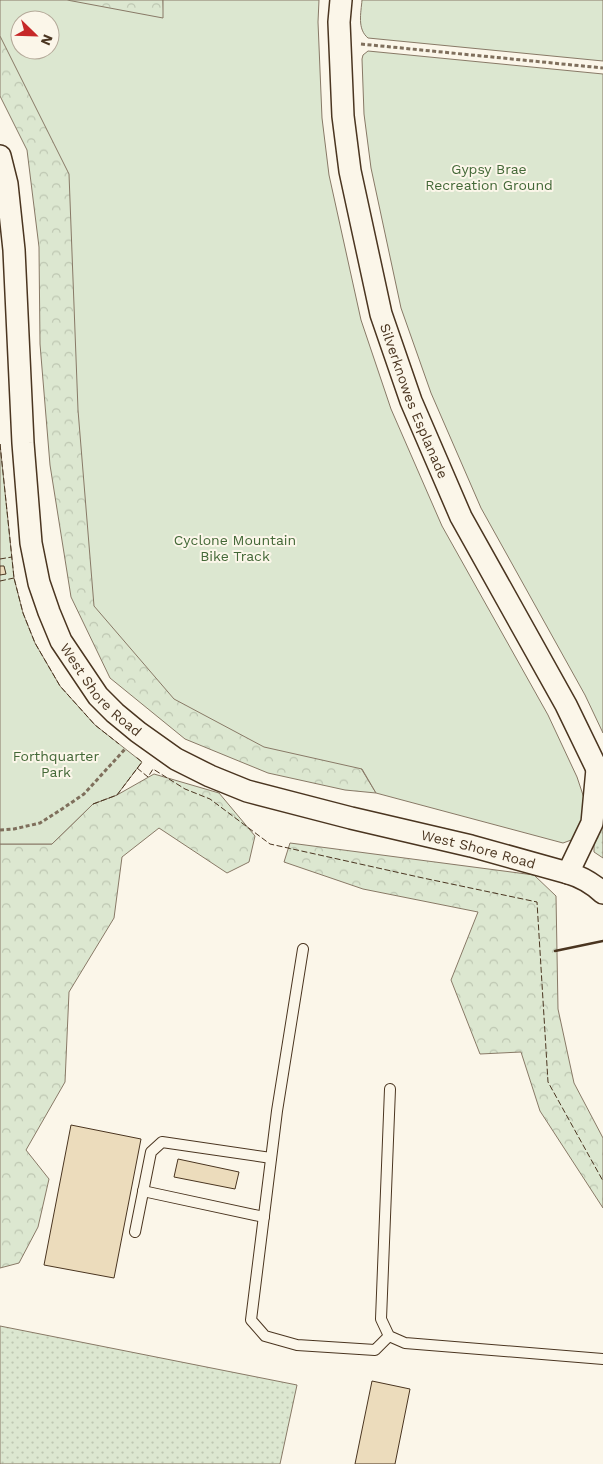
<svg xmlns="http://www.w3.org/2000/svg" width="603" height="1464" font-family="'Work Sans',sans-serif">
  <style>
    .grass { fill: url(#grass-dots); stroke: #887966 }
    .forest { fill: url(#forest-crowns); stroke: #887966; fill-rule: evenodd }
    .park { fill: #dce7d0; stroke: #887966; fill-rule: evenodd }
    .building { fill: #ecdcbc; stroke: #4a3520 }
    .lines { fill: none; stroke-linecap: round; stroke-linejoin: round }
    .lane-casing { stroke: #4a3520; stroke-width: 12 }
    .street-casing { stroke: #4a3520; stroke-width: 24 }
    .path { stroke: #7f6f5c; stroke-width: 3; stroke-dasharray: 4 2.5; stroke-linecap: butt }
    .lane { stroke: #fbf6e9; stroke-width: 10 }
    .street { stroke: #fbf6e9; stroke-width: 21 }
    .fence { stroke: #4a3520; stroke-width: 1; stroke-dasharray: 6 2.5; stroke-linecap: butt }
    .wall { stroke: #4a3520; stroke-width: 2.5 }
    .labels { text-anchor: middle; stroke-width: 4; stroke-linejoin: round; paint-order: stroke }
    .park-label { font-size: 14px; fill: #436837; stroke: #fbf6e9 }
    .street-label { font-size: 14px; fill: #4a3520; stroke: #fbf6e9 }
  </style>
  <defs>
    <pattern id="grass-dots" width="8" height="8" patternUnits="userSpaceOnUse" patternTransform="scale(1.25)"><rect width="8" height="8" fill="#dce7d0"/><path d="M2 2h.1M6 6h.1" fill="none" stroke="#bec7b2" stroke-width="1.8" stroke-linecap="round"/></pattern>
    <pattern id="forest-crowns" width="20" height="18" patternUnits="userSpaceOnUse" patternTransform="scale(1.25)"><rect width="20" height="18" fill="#dce7d0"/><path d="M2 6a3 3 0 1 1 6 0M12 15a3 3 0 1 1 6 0" fill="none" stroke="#bec7b2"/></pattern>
  </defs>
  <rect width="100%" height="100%" fill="#fbf6e9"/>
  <g class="grass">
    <polygon points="603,808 603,858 594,852 594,841"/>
    <polygon points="0,1326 297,1385 280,1464 0,1464"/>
  </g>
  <g class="forest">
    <path d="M0 0H163L169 127 316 694 376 793 345 790 268 773 185 739 110 678 71 597 50 465 40 344 39 247 27 150 0 96ZM20 20H50V50H20Z"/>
    <polygon points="154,774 219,793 255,836 249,862 227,873 159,828 122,857 114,918 69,992 65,1082 26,1150 49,1179 38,1227 19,1263 0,1268 0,844 52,844 93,804 117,795"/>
    <polygon points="290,843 534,875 556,896 558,1009 574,1083 603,1138 603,1208 540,1111 521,1052 480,1054 451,980 478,912 363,889 284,862"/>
  </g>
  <g class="park">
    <path d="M0 0H67L163 18V0H319L318 22 322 118 329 175 361 320 391 409 442 526 548 715 577 777 587 807 574 839 563 843 376 793 362 769 264 747 174 699 94 606 78 410 69 174 0 36ZM20 20H50V50H20Z"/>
    <path d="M362 0H603V61L368 38C357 29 361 13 362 0Z"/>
    <polygon points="368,51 603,74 603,733 585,695 481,508 431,393 401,308 371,168 364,114 362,59 363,55"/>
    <polygon points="0,444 14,578 23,613 35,643 60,686 95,725 142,762 117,795 93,804 52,844 0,844"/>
  </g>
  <g class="building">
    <polygon points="0,566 4,566 6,574 0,575"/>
    <polygon points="71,1125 141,1139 114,1278 44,1265"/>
    <polygon points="178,1159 239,1172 235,1189 174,1177"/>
    <polygon points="372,1381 410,1389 395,1464 355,1464"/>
  </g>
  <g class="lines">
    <g class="lane-casing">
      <g id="lane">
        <polyline points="303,949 277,1111 251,1320 265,1336 297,1345 375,1350 389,1336"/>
        <polyline points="390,1089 381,1319 389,1336 405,1343 603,1359"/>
        <polyline points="143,1191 264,1217"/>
        <polyline points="135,1232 151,1152 162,1142 271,1158"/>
      </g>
    </g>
    <g class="street-casing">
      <g id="street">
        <path id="s1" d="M341 0 339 22 343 116 350 171 381 314 411 401 461 517 566 705 597 769 603 778"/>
        <path id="s2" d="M0 156 7 184 14 250 23 443 31 543 39 583 49 612 61 641 98 696 115 713 138 732 176 759 210 776 247 791 351 818 471 846 568 873C582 877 592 883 603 893"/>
        <polyline points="568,873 592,823 597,769"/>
      </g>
    </g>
    <g class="path">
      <polyline points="361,44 603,68"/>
      <polyline points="0,830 14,829 40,823 62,809 84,794 126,748"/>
    </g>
    <use href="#lane" class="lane"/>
    <use href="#street" class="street"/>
    <g class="fence">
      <polyline points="0,444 14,578 23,613 35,643 60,686 95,725 119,744"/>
      <polyline points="0,559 12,557"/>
      <polyline points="0,581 14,578"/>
      <polyline points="137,768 148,777 153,769 185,789 210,799 270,844 423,878 537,902 548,1082 603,1181"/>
      <polyline points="93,804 117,795 142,762 136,757"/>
    </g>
    <polyline class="wall" points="555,951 603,941"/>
  </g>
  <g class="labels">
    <g class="park-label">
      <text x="489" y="174">Gypsy Brae<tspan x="489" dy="16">Recreation Ground</tspan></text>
      <text x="235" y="545">Cyclone Mountain<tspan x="235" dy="16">Bike Track</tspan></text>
      <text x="56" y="761">Forthquarter<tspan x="56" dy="16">Park</tspan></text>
    </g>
    <g class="street-label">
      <text dy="5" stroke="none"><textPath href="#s1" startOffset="411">Silverknowes Esplanade</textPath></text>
      <text dy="5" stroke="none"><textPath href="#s2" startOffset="555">West Shore Road</textPath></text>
      <text dy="5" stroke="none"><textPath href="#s2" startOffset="975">West Shore Road</textPath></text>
    </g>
  </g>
  <g transform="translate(35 35) rotate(113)"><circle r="24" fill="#fbf6e9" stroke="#b4a999"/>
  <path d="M0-4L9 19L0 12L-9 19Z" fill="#c62828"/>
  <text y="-8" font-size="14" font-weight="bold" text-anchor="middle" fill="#4a3520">N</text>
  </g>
</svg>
